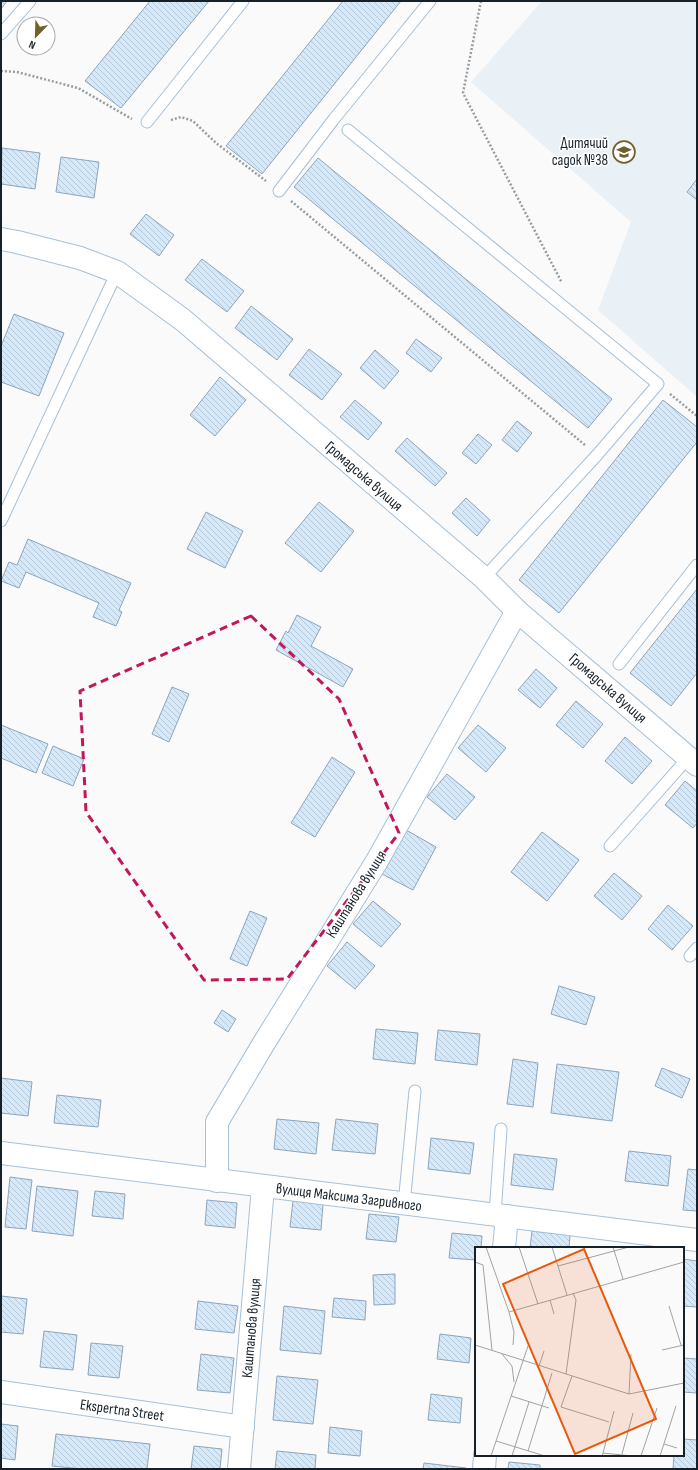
<svg xmlns="http://www.w3.org/2000/svg" width="698" height="1470" font-family="'Sofia Sans Condensed',sans-serif">
  <style>
    .built { fill: #e9f0f6 }
    .building { fill: url(#building-back-hatch); stroke: #8ca5bc }
    .lines { fill: none; stroke-linecap: round; stroke-linejoin: round }
    .service-casing { stroke: #a6c0d7; stroke-width: 13 }
    .minor-casing { stroke: #a6c0d7; stroke-width: 24 }
    .tertiary-casing { stroke: #a6c0d7; stroke-width: 24 }
    .path { stroke: #989da0; stroke-width: 2.5; stroke-dasharray: 2 2; stroke-linecap: butt }
    .service { stroke: #fff; stroke-width: 11 }
    .minor { stroke: #fff; stroke-width: 22 }
    .tertiary { stroke: #fff; stroke-width: 22 }
    .marked { fill: none; stroke: #c2185b; stroke-width: 3; stroke-dasharray: 8 5; stroke-linejoin: round }
    .labels { text-anchor: middle; stroke-width: 3; stroke-linejoin: round; paint-order: stroke }
    .poi-label { font-size: 15px; fill: #162028; stroke: #fff; text-anchor: end }
    .street-label { font-size: 15px; fill: #162028; stroke: #fff }
    .inset-road { fill: none; stroke: #9fa3a6; stroke-width: 1 }
    .view { fill: #e8590c; fill-opacity: 0.15; stroke: #e8590c; stroke-width: 2 }
    .inset-edge { fill: none; stroke: #162028; stroke-width: 2 }
  </style>
  <defs>
    <pattern id="building-back-hatch" width="6" height="6" patternUnits="userSpaceOnUse"><rect width="6" height="6" fill="#d6e9fb"/><path d="M-1 5l2 2M0 0l6 6M5-1l2 2" fill="none" stroke="#b7c8d7"/></pattern>
  </defs>
  <rect width="100%" height="100%" fill="#fafafa"/>
  <polygon class="built" points="542,1 697,1 697,397 598,310 631,222 471,82"/>
  <g class="building">
    <polygon points="1,1 7,1 1,9"/>
    <polygon points="150,1 209,1 121,108 85,81"/>
    <polygon points="343,1 401,1 262,174 226,146"/>
    <polygon points="2,148 40,153 35,189 1,184"/>
    <polygon points="61,157 99,162 94,198 56,192"/>
    <polygon points="318,158 612,399 588,428 294,187"/>
    <polygon points="697,179 697,200 687,192"/>
    <polygon points="146,214 174,235 159,256 130,234"/>
    <polygon points="202,259 244,291 227,312 185,280"/>
    <polygon points="251,306 293,339 277,360 235,328"/>
    <polygon points="14,314 64,333 39,396 1,382 1,346"/>
    <polygon points="416,339 442,358 431,372 406,353"/>
    <polygon points="309,349 342,374 322,400 289,375"/>
    <polygon points="375,350 399,371 384,389 360,368"/>
    <polygon points="220,377 246,400 215,436 190,415"/>
    <polygon points="355,400 382,423 368,440 340,417"/>
    <polygon points="663,400 697,427 697,442 559,613 519,580"/>
    <polygon points="517,421 532,433 517,452 502,440"/>
    <polygon points="478,434 492,445 476,464 462,453"/>
    <polygon points="407,438 447,473 435,486 395,451"/>
    <polygon points="466,498 490,520 477,536 452,513"/>
    <polygon points="319,502 354,531 321,572 285,543"/>
    <polygon points="206,512 243,531 225,568 187,549"/>
    <polygon points="28,539 131,583 119,610 122,612 116,626 93,617 99,603 26,572 19,588 1,581 9,562 17,565"/>
    <polygon points="697,589 697,673 671,706 630,673"/>
    <polygon points="297,615 321,627 311,646 353,669 343,687 276,650 286,631 288,633"/>
    <polygon points="536,669 557,688 540,708 518,690"/>
    <polygon points="172,687 189,694 169,742 152,734"/>
    <polygon points="576,701 603,724 583,748 556,725"/>
    <polygon points="1,725 48,744 36,773 1,758"/>
    <polygon points="478,725 506,748 486,772 458,748"/>
    <polygon points="625,737 652,761 632,784 605,761"/>
    <polygon points="53,746 84,759 73,786 42,773"/>
    <polygon points="332,757 355,772 315,837 291,823"/>
    <polygon points="447,774 475,797 455,820 427,797"/>
    <polygon points="685,781 697,791 697,823 693,828 665,805"/>
    <polygon points="406,830 436,847 413,890 382,874"/>
    <polygon points="542,832 579,860 547,901 511,872"/>
    <polygon points="614,873 642,896 622,920 594,896"/>
    <polygon points="373,901 401,924 381,947 353,924"/>
    <polygon points="668,905 693,926 672,950 648,929"/>
    <polygon points="250,911 267,918 247,966 230,959"/>
    <polygon points="347,942 375,966 355,989 327,966"/>
    <polygon points="559,986 595,997 586,1025 551,1014"/>
    <polygon points="222,1010 236,1019 228,1032 214,1023"/>
    <polygon points="376,1029 418,1033 415,1064 373,1059"/>
    <polygon points="438,1030 480,1034 477,1065 435,1060"/>
    <polygon points="513,1059 538,1063 533,1107 507,1104"/>
    <polygon points="557,1064 619,1072 612,1121 551,1113"/>
    <polygon points="662,1068 690,1079 682,1098 655,1086"/>
    <polygon points="1,1078 32,1082 28,1116 1,1113"/>
    <polygon points="57,1095 101,1100 98,1127 54,1123"/>
    <polygon points="277,1119 319,1123 316,1154 274,1149"/>
    <polygon points="336,1119 378,1124 375,1154 332,1150"/>
    <polygon points="431,1138 474,1143 470,1174 428,1169"/>
    <polygon points="629,1151 671,1156 668,1186 625,1181"/>
    <polygon points="514,1154 557,1159 553,1190 511,1185"/>
    <polygon points="688,1169 697,1170 697,1211 683,1210"/>
    <polygon points="10,1177 32,1180 26,1229 5,1227"/>
    <polygon points="37,1186 78,1191 73,1236 32,1231"/>
    <polygon points="95,1191 125,1194 123,1219 92,1216"/>
    <polygon points="207,1200 237,1203 235,1228 205,1225"/>
    <polygon points="293,1201 323,1204 321,1230 290,1227"/>
    <polygon points="369,1214 399,1217 396,1242 366,1239"/>
    <polygon points="532,1231 570,1235 569,1248 530,1248"/>
    <polygon points="452,1233 482,1236 481,1248 476,1248 476,1260 449,1258"/>
    <polygon points="683,1259 697,1261 697,1307 683,1306"/>
    <polygon points="395,1274 395,1304 374,1305 373,1275"/>
    <polygon points="1,1296 27,1299 23,1334 1,1332"/>
    <polygon points="334,1298 366,1301 365,1320 332,1317"/>
    <polygon points="198,1301 238,1306 234,1333 195,1329"/>
    <polygon points="284,1306 325,1311 321,1354 280,1350"/>
    <polygon points="44,1331 77,1335 73,1370 40,1367"/>
    <polygon points="440,1334 471,1338 469,1363 437,1359"/>
    <polygon points="91,1343 123,1346 119,1378 88,1375"/>
    <polygon points="201,1354 234,1358 230,1393 197,1390"/>
    <polygon points="683,1358 697,1359 697,1393 683,1392"/>
    <polygon points="277,1376 318,1380 313,1424 273,1420"/>
    <polygon points="431,1394 462,1398 460,1423 428,1420"/>
    <polygon points="1,1424 18,1426 15,1460 1,1458"/>
    <polygon points="330,1427 362,1431 360,1456 328,1453"/>
    <polygon points="56,1434 150,1444 147,1469 82,1469 52,1466"/>
    <polygon points="683,1439 697,1440 697,1469 673,1469 674,1455 683,1455"/>
    <polygon points="194,1446 222,1449 220,1469 191,1469"/>
    <polygon points="277,1451 316,1455 315,1469 275,1469"/>
    <polygon points="509,1462 540,1465 540,1469 508,1469"/>
    <polygon points="424,1463 466,1468 466,1469 423,1469"/>
  </g>
  <g class="lines">
    <g class="service-casing">
      <g id="service">
        <polyline points="1,34 30,1"/>
        <polyline points="147,122 243,1"/>
        <polyline points="348,130 658,384 597,455 484,578"/>
        <polyline points="279,191 334,119 430,1"/>
        <polyline points="1,521 117,272"/>
        <polyline points="619,664 697,565"/>
        <polyline points="610,846 688,758"/>
        <polyline points="690,956 697,948"/>
        <polyline points="404,1204 415,1091"/>
        <polyline points="495,1214 501,1129"/>
      </g>
    </g>
    <g class="minor-casing">
      <g id="minor">
        <polyline points="1,1153 697,1240"/>
        <polyline points="217,1181 217,1122 264,1043 377,861 517,611"/>
        <polyline points="504,1248 507,1216"/>
        <polyline points="1,1392 243,1427"/>
        <polyline points="239,1469 263,1187"/>
        <polyline points="484,1469 485,1455"/>
      </g>
    </g>
    <g class="tertiary-casing">
      <polyline id="tertiary" points="1,239 17,242 80,258 117,272 183,320 484,578 517,611 697,765"/>
    </g>
    <g class="path">
      <polyline points="481,1 463,93 562,283"/>
      <polyline points="1,71 17,72 78,88 132,119"/>
      <polyline points="171,120 181,117 193,121 216,143 266,181"/>
      <polyline points="291,201 585,445"/>
      <polyline points="670,394 697,416"/>
    </g>
    <use href="#service" class="service"/>
    <use href="#minor" class="minor"/>
    <use href="#tertiary" class="tertiary"/>
  </g>
  <path class="marked" d="M251 616 339 699 399 833 287 979 204 980 86 812 80 691Z"/>
  <defs>
    <g id="school-ring" transform="scale(1.15)"><circle r="9.5" fill="#fff" stroke="#715f2d" stroke-width="1.5"/><path d="M0-5L7-2L0 1L-7-2ZM-4 1L0 2.5L4 1V4Q0 6-4 4Z" fill="#715f2d"/></g>
  </defs>
  <g fill-rule="evenodd">
    <use href="#school-ring" x="624" y="152"/>
  </g>
  <g class="labels">
    <g class="poi-label">
      <text x="608" y="148">Дитячий<tspan x="608" dy="17">садок №38</tspan></text>
    </g>
    <g class="street-label">
      <text transform="translate(364 476) rotate(41)" y="5">Громадська вулиця</text>
      <text transform="translate(608 688) rotate(41)" y="5">Громадська вулиця</text>
      <text transform="translate(356 894) rotate(-58)" y="5">Каштанова вулиця</text>
      <text transform="translate(349 1197) rotate(7)" y="5">вулиця Максима Загривного</text>
      <text transform="translate(251 1328) rotate(-85)" y="5">Каштанова вулиця</text>
      <text transform="translate(122 1410) rotate(8)" y="5">Ekspertna Street</text>
    </g>
  </g>
  <g transform="translate(475 1247)">
    <rect width="209" height="209" fill="#fafafa"/>
    <path class="inset-road" d="M11 0 34 65 39 85 38 98M44 0 63 57M77 0 92 48M138 0 148 32M0 15 8 18 17 103M83 19 154 0M75 53 79 67M194 59 206 98M34 65 209 15M0 98 154 147 209 136M187 103 209 98M27 107 37 119 39 135M64 119 69 104M91 127 101 53 98 46M97 129 86 160 134 175M154 147 156 107M36 149 74 161M21 194 70 209M189 197 202 201M53 204 77 126M128 206 139 164M147 207 158 166M16 209 54 96M37 209 54 155M127 209 128 206 157 209M166 209 182 161M185 209 201 159"/>
    <path class="view" d="M109 2 181 172 100 207 28 37Z"/>
    <rect width="209" height="209" class="inset-edge"/>
  </g>
  <rect width="698" height="1470" fill="none" stroke="#162028" stroke-width="4"/>
  <g transform="translate(36 36) rotate(203)"><circle r="19" fill="#ffffff" stroke="#a2a6a9"/>
  <path d="M0-3L7 15L0 10L-7 15Z" fill="#715f2d"/>
  <text y="-6" font-size="11" font-weight="bold" text-anchor="middle" fill="#162028">N</text>
  </g>
</svg>
